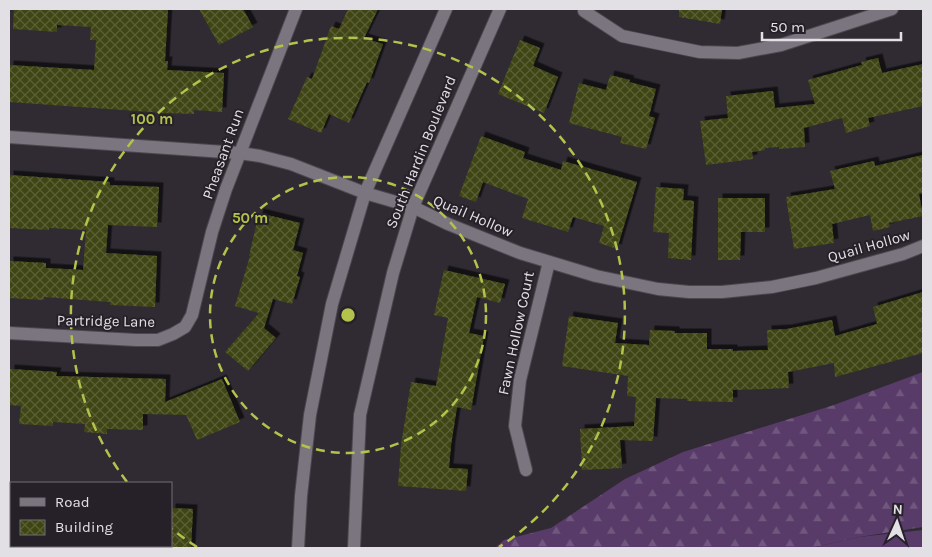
<svg xmlns="http://www.w3.org/2000/svg" width="932" height="557" font-family="Karla,sans-serif">
  <style>
    .grass { fill: #583b69 }
    .forest { fill: url(#forest-firs) }
    .building { fill: url(#building-cross-hatch); filter: url(#shadow) }
    .lines { fill: none; stroke-linecap: round; stroke-linejoin: round }
    .minor-casing { stroke: #4d4850; stroke-width: 14 }
    .secondary-casing { stroke: #4d4850; stroke-width: 14 }
    .minor { stroke: #7b757f; stroke-width: 12 }
    .secondary { stroke: #7b757f; stroke-width: 12 }
    .ring { fill: none; stroke: #b3c24b; stroke-width: 2.5; stroke-dasharray: 9 6 }
    .labels { text-anchor: middle; stroke-width: 4; stroke-linejoin: round; paint-order: stroke }
    .street-label { font-size: 15px; fill: #e3e0e5; stroke: #262129 }
    .centre { fill: #b3c24b; stroke: #262129; stroke-width: 2.5 }
    .ring-label { font-size: 15px; text-anchor: middle; font-weight: bold; fill: #b3c24b; stroke: #262129; stroke-width: 4; stroke-linejoin: round; paint-order: stroke }
  </style>
  <defs>
    <pattern id="forest-firs" width="22" height="20" patternUnits="userSpaceOnUse" patternTransform="scale(1.25)"><rect width="22" height="20" fill="#583b69"/><path d="M5 1l3.5 6h-7zM16 11l3.5 6h-7z" fill="#70577e"/></pattern>
    <pattern id="building-cross-hatch" width="8" height="8" patternUnits="userSpaceOnUse" patternTransform="scale(1.25)"><rect width="8" height="8" fill="#3f4512"/><path d="M0 0l8 8M0 8l8-8" fill="none" stroke="#5b6034"/></pattern>
    <filter id="shadow"><feDropShadow dx="4.5" dy="-4.5" stdDeviation="0" flood-color="#0009"/></filter>
  </defs>
  <rect width="100%" height="100%" fill="#302b33"/>
  <polygon class="grass" points="923,530 923,548 811,548 859,537"/>
  <polygon class="forest" points="923,372 923,527 859,537 811,548 495,548 504,540 551,528 625,479 683,452 834,405"/>
  <g class="building">
    <polygon points="14,9 168,9 165,61 168,61 167,70 224,73 222,112 194,110 194,114 165,113 9,102 9,65 94,70 96,40 90,40 91,27 57,25 57,32 13,29"/>
    <polygon points="199,9 243,9 253,27 219,45"/>
    <polygon points="348,9 378,9 364,38 383,44 369,83 367,82 349,123 329,114 321,133 288,119 307,77 312,79 331,26 339,29"/>
    <polygon points="679,9 722,9 720,24 679,17"/>
    <polygon points="520,40 540,48 533,66 558,77 544,113 498,94"/>
    <polygon points="878,58 882,73 923,64 923,106 868,118 870,126 846,133 842,118 804,128 805,147 779,149 779,147 765,148 765,150 752,152 753,159 706,165 700,121 728,118 726,96 773,91 775,108 815,104 808,80 862,65 861,62"/>
    <polygon points="610,75 630,80 629,82 656,89 649,116 655,118 646,149 620,143 622,137 569,123 579,83 606,90"/>
    <polygon points="481,136 525,152 523,158 561,170 563,161 637,182 617,249 599,243 604,226 573,217 568,232 522,218 528,199 483,182 476,202 459,196"/>
    <polygon points="923,155 923,193 919,194 923,216 889,223 890,227 873,231 870,215 832,224 834,243 794,249 786,197 835,189 830,171 874,161 875,166"/>
    <polygon points="9,175 110,182 110,185 159,187 157,227 108,225 106,253 157,256 155,307 110,305 110,302 44,297 44,300 9,298 9,261 46,263 46,268 83,270 86,230 49,228 49,230 9,228"/>
    <polygon points="656,187 684,189 683,200 694,201 691,260 668,258 669,233 653,232"/>
    <polygon points="718,198 765,198 765,232 741,232 740,260 718,260"/>
    <polygon points="259,213 300,223 293,250 303,253 297,276 300,277 292,304 273,299 264,328 276,338 248,371 225,352 259,313 235,306 250,256 249,256"/>
    <polygon points="444,270 505,284 500,303 477,297 469,333 484,336 471,410 457,407 451,445 449,468 468,469 466,491 398,486 401,445 411,382 436,386 448,318 434,315"/>
    <polygon points="923,292 923,353 835,377 834,363 788,372 789,388 733,390 733,402 687,401 687,399 656,398 653,441 620,440 622,468 582,470 580,429 634,426 636,397 627,396 628,376 562,366 569,316 618,323 615,343 649,345 650,330 675,331 675,333 707,333 707,349 733,349 733,351 768,350 767,330 787,329 832,320 835,336 877,324 873,307"/>
    <polygon points="10,369 57,372 56,376 166,379 165,402 222,379 240,422 197,440 186,415 143,414 143,430 107,429 107,434 84,432 85,424 53,422 53,426 19,424 21,406 9,405"/>
    <polygon points="171,508 193,509 191,548 171,548"/>
  </g>
  <g class="lines">
    <g class="minor-casing">
      <g id="minor">
        <polyline points="584,11 622,36 700,52 738,53 781,45 892,9"/>
        <polyline points="9,137 239,153 260,156 291,164 365,193 413,207 448,224 520,253 596,276 658,289 689,292 722,292 772,287 816,278 903,254 923,246"/>
        <polyline points="9,333 136,340 158,340 173,334 185,327 192,315 212,232 226,189 296,9"/>
        <polyline points="526,470 515,426 520,380 549,262"/>
      </g>
    </g>
    <g class="secondary-casing">
      <g id="secondary">
        <polyline points="298,548 301,496 310,415 332,304 365,193 446,9"/>
        <polyline points="354,548 360,415 393,273 413,207 500,9"/>
      </g>
    </g>
    <use href="#minor" class="minor"/>
    <use href="#secondary" class="secondary"/>
  </g>
  <g class="ring">
    <circle cx="348" cy="315" r="138"/>
    <path d="M197 547A277 277 0 0 1 172 529M127 482A277 277 0 1 1 499 547"/>
  </g>
  <g class="labels">
    <g class="street-label">
      <text transform="translate(421 152) rotate(-68)" y="5">South Hardin Boulevard</text>
      <text transform="translate(223 154) rotate(-70)" y="5">Pheasant Run</text>
      <text transform="translate(473 216) rotate(23)" y="5">Quail Hollow</text>
      <text transform="translate(869 246) rotate(-16)" y="5">Quail Hollow</text>
      <text transform="translate(106 321) rotate(1)" y="5">Partridge Lane</text>
      <text transform="translate(516 333) rotate(-78)" y="5">Fawn Hollow Court</text>
    </g>
  </g>
  <circle cx="348" cy="315" r="8" class="centre"/>
  <g class="ring-label">
    <text x="152" y="124">100 m</text>
    <text x="250" y="223">50 m</text>
  </g>
  <rect width="932" height="557" fill="none" stroke="#e3e0e5" stroke-width="20"/>
  <rect x="10" y="482" width="162" height="65" fill="#262129" stroke="#726d74"/>
  <rect x="20" y="498" width="25" height="8" fill="#7b757f" stroke="#726d74"/>
  <text x="55" y="507" font-size="15" fill="#e3e0e5">Road</text>
  <rect x="20" y="520" width="25" height="15" fill="url(#building-cross-hatch)" stroke="#726d74"/>
  <text x="55" y="532" font-size="15" fill="#e3e0e5">Building</text>
  <g transform="translate(897 522) rotate(3)" stroke="#262129" stroke-width="4" paint-order="stroke">
  <path d="M0-4L9 19L0 12L-9 19Z" fill="#e3e0e5"/>
  <text y="-8" font-size="14" font-weight="bold" text-anchor="middle" fill="#e3e0e5">N</text>
  </g>
  <path d="M762 32v8h139v-8" fill="none" stroke="#e3e0e5" stroke-width="2.5"/>
  <text x="770" y="32" font-size="15" fill="#e3e0e5" stroke="#262129" stroke-width="4" paint-order="stroke">50 m</text>
</svg>
